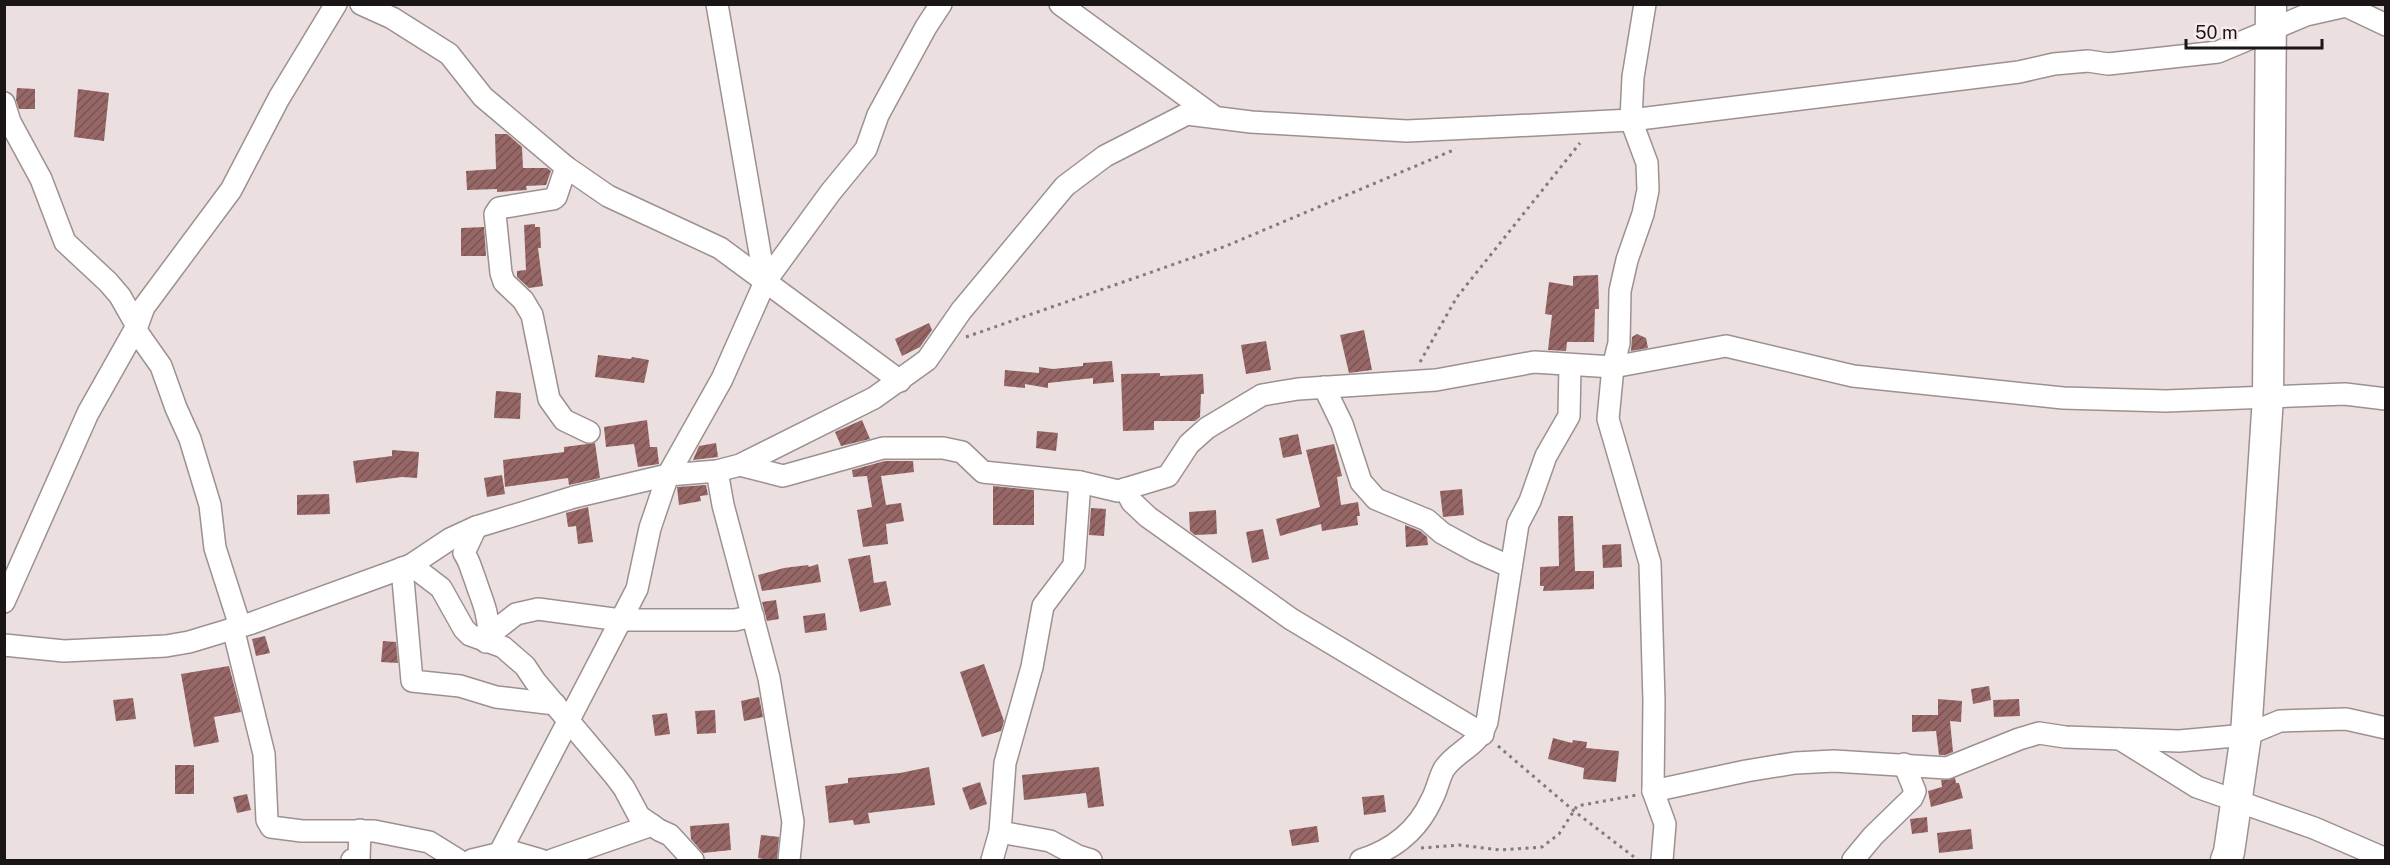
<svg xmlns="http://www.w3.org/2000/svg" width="2390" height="865" font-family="'Public Sans',sans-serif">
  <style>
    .building { fill: url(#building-hatch) }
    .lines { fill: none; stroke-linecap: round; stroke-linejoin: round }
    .street-casing { stroke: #9c9190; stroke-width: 24 }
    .secondary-casing { stroke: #9c9190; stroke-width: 33 }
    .path { stroke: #837b7b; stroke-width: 3; stroke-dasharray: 3 4.5; stroke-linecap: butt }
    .street { stroke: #fff; stroke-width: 21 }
    .secondary { stroke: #fff; stroke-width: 30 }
  </style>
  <defs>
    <pattern id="building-hatch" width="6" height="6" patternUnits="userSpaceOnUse" patternTransform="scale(1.5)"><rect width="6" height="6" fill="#966766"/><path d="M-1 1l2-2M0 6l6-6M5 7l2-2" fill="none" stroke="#7a5453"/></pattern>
  </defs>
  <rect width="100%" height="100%" fill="#ebdfdf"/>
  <g class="building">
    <polygon points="17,88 35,89 35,109 19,109 16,100"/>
    <polygon points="78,89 109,93 104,141 74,137"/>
    <polygon points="495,134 507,134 522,147 523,168 547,168 551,171 546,185 526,186 527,190 497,192 497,189 467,190 466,171 496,169"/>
    <polygon points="535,224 535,227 540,227 541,248 538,248 543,286 529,288 517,277 517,271 526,270 524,225"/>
    <polygon points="484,227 486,256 461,256 461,228"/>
    <polygon points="1598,275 1599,309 1595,309 1594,342 1567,342 1566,351 1548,350 1552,315 1545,314 1549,282 1573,286 1573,276"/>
    <polygon points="929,323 932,330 920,347 902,356 895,339"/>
    <polygon points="1364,330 1372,370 1349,373 1340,335"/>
    <polygon points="1637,334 1646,338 1648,348 1631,351 1632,337"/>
    <polygon points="1266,341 1271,370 1246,374 1241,345"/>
    <polygon points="598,355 631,359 632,357 649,360 644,383 595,377"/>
    <polygon points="1112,361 1114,382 1093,384 1093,378 1048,383 1048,388 1025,384 1025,388 1004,386 1005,370 1039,373 1039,367 1053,369 1083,366 1083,363"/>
    <polygon points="1160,373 1160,376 1203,374 1204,394 1201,394 1200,417 1195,421 1154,421 1154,430 1123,431 1121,374"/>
    <polygon points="496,391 521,393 520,419 494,418"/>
    <polygon points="647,420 650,447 657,447 659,464 638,467 634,444 606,447 604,427"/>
    <polygon points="862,420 870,439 841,446 835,432"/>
    <polygon points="1037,431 1058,433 1056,451 1036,448"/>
    <polygon points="1298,434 1302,454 1283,458 1279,438"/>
    <polygon points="595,443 600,478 569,485 568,478 505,487 503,460 564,452 564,447"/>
    <polygon points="716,443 718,457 693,460 699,446"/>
    <polygon points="1334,444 1342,476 1337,477 1341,505 1358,502 1360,516 1357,516 1358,525 1322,531 1321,524 1280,536 1276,519 1320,507 1306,450"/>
    <polygon points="392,450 419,452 417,478 402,477 356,483 353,461 392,456"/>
    <polygon points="885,461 913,461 914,472 881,476 886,505 901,503 904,521 886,524 888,544 863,547 857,510 872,507 867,476 853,477 852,470"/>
    <polygon points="502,475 505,494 487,497 484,478"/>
    <polygon points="706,485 708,495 700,496 701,501 679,505 677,487"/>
    <polygon points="993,486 1034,490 1034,525 993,525"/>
    <polygon points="1462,489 1464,515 1443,517 1440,491"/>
    <polygon points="329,494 330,514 297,515 297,495"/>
    <polygon points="588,507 593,542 578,544 576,526 568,527 566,513"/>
    <polygon points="1091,508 1106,509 1104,536 1089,535"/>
    <polygon points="1216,510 1217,534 1195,535 1190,531 1189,512"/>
    <polygon points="1558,516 1573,516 1575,571 1594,571 1594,589 1543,591 1544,586 1540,586 1540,567 1559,566"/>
    <polygon points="1405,525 1420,531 1427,537 1428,545 1406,547"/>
    <polygon points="1263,529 1269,559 1252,563 1246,532"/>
    <polygon points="1621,544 1622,567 1603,568 1602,545"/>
    <polygon points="870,555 874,583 886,581 891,605 860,612 848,559"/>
    <polygon points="818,564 821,582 762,591 758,575 784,568 808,565 809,567"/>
    <polygon points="776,600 779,619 767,621 762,602"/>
    <polygon points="825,613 827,630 805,633 803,616"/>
    <polygon points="265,636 270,653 256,656 252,639"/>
    <polygon points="383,641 396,642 398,663 381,662"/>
    <polygon points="984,664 1004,721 1001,731 982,737 960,672"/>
    <polygon points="229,666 241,712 214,717 219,742 194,747 181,674"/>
    <polygon points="1989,686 1991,700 1973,704 1971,689"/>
    <polygon points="759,697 763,717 744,721 741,701"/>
    <polygon points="133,698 136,719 116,721 113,700"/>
    <polygon points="1938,699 1962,701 1961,722 1950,721 1953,752 1945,755 1939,755 1936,731 1912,732 1912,715 1938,715"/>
    <polygon points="2019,699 2020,716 1994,717 1993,700"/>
    <polygon points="715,710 716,733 697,734 695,711"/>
    <polygon points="667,713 670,734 655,736 652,715"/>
    <polygon points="1553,738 1572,743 1573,740 1587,742 1586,748 1619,751 1616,782 1583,779 1584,768 1548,759"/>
    <rect x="175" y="765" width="19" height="29"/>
    <polygon points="929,767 935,805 868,813 870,823 854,825 853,820 829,823 825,786 848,783 848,778 900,773"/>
    <polygon points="1099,767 1104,806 1088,808 1086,793 1024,800 1022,775"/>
    <polygon points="1955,778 1956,783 1959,783 1963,798 1931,807 1928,791 1942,787 1941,780"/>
    <polygon points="980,782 987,804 970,810 962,788"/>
    <polygon points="247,794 251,810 237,813 233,797"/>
    <polygon points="1384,795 1386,812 1364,815 1362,797"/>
    <polygon points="1927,817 1928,832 1912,834 1910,819"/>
    <polygon points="729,823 731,850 703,853 691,839 690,826"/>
    <polygon points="1317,826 1319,842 1292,846 1289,830"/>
    <polygon points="1971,829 1973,849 1939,853 1937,833"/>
    <polygon points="761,835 779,837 777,861 758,858"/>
  </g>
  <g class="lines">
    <g class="street-casing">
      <g id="street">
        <polyline points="361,4 392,18 449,54 483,97 566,167 608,196 720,248 900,381"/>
        <polyline points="717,4 765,282"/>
        <polyline points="1060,4 1212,115"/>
        <polyline points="1645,4 1633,77 1631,120 1647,163 1648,190 1643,214 1627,260 1620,291 1619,343 1613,367 1608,419 1650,563 1654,701 1653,791 1665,824 1662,860"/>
        <polyline points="4,103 10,122 41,179 65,242 108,282 120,296 137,326 137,332 161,366 176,408 190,439 210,505 215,548 240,626"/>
        <polyline points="566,167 556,197 553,199 499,208 495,214 501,273 504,282 523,300 532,315 549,399 564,420 589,432"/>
        <polyline points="1324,387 1342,424 1361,482 1376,499 1427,520 1442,533 1475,551 1511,567"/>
        <polyline points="740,465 783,476 883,448 943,448 962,452 983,472 1080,482 1118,491 1168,476 1189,444 1207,428 1262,395 1298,389 1436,380 1534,362 1613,367 1726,346 1853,376 2063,398 2166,401 2345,394 2386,399"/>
        <polyline points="717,471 723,505 769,678 793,822 789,860"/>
        <polyline points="1125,489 1132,502 1148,517 1291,619 1483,734"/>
        <path d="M476 527 464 553C470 562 471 569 475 579 482 601 488 610 489 635"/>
        <polyline points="411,565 441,588 464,629 470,635 503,647 525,666 535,681 615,776 624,788 639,816 659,830 670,835 693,860"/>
        <polyline points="402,568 412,681 460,686 496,697 555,704"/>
        <polyline points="4,602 88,413 137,326 144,307 231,190 279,98 336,4"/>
        <polyline points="233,628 264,754 267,820 271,827 302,831 374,831 429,842 458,860"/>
        <polyline points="486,642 489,635 516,614 538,609 621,620 735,620 753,616"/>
        <polyline points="4,645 64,651 166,646 189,642 252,623 411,565 450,539 476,527 574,497 668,475 717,471 740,465 874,398 927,360 961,311 1065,186 1105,156 1187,114 1251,122 1407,131 1512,126 1631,120 2019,72 2054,64 2088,61 2108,64 2218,52 2306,15 2346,6 2386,25"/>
        <polyline points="2120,739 2197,787 2314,828 2386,859"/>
        <polyline points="1653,791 1746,771 1795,763 1834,761 1947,768 2019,739 2039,733 2065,737 2179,741 2246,735 2280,721 2346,719 2386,728"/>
        <polyline points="1000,832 1050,841 1078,856 1091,860"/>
        <polyline points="352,860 359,859 360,830"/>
        <polyline points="472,860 510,851 541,860"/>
        <polyline points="496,860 637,589 650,528 668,475 722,379 765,282 830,193 866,149 878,115 926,27 941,4"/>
        <polyline points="552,860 652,825"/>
        <polyline points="992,860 1000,832 1005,763 1032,667 1043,606 1074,565 1080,482"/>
        <path d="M1361 860C1393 850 1418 830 1432 799 1437 790 1439 778 1444 769 1457 750 1478 747 1487 722L1518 524 1530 501 1546 456 1569 416 1570 365"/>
        <polyline points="1853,860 1873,836 1912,798 1915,791 1904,764"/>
      </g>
    </g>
    <g class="secondary-casing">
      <polyline id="secondary" points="2226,860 2229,852 2246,735 2268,397 2271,4"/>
    </g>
    <g class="path">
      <polyline points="966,337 1226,246 1456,149"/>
      <polyline points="1420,362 1457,297 1580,143"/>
      <polyline points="1498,746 1574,811 1638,860"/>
      <polyline points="1421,848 1459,845 1500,850 1542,847 1559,834 1577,806 1637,795"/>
    </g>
    <use href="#street" class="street"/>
    <use href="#secondary" class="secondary"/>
  </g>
  <rect width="2390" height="865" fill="none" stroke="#1a1616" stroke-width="12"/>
  <path d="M2186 39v9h136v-9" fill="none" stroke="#1a1616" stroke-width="3"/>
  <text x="2195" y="39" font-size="18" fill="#1a1616" stroke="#f9ecec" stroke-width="4.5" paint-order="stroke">50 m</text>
</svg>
